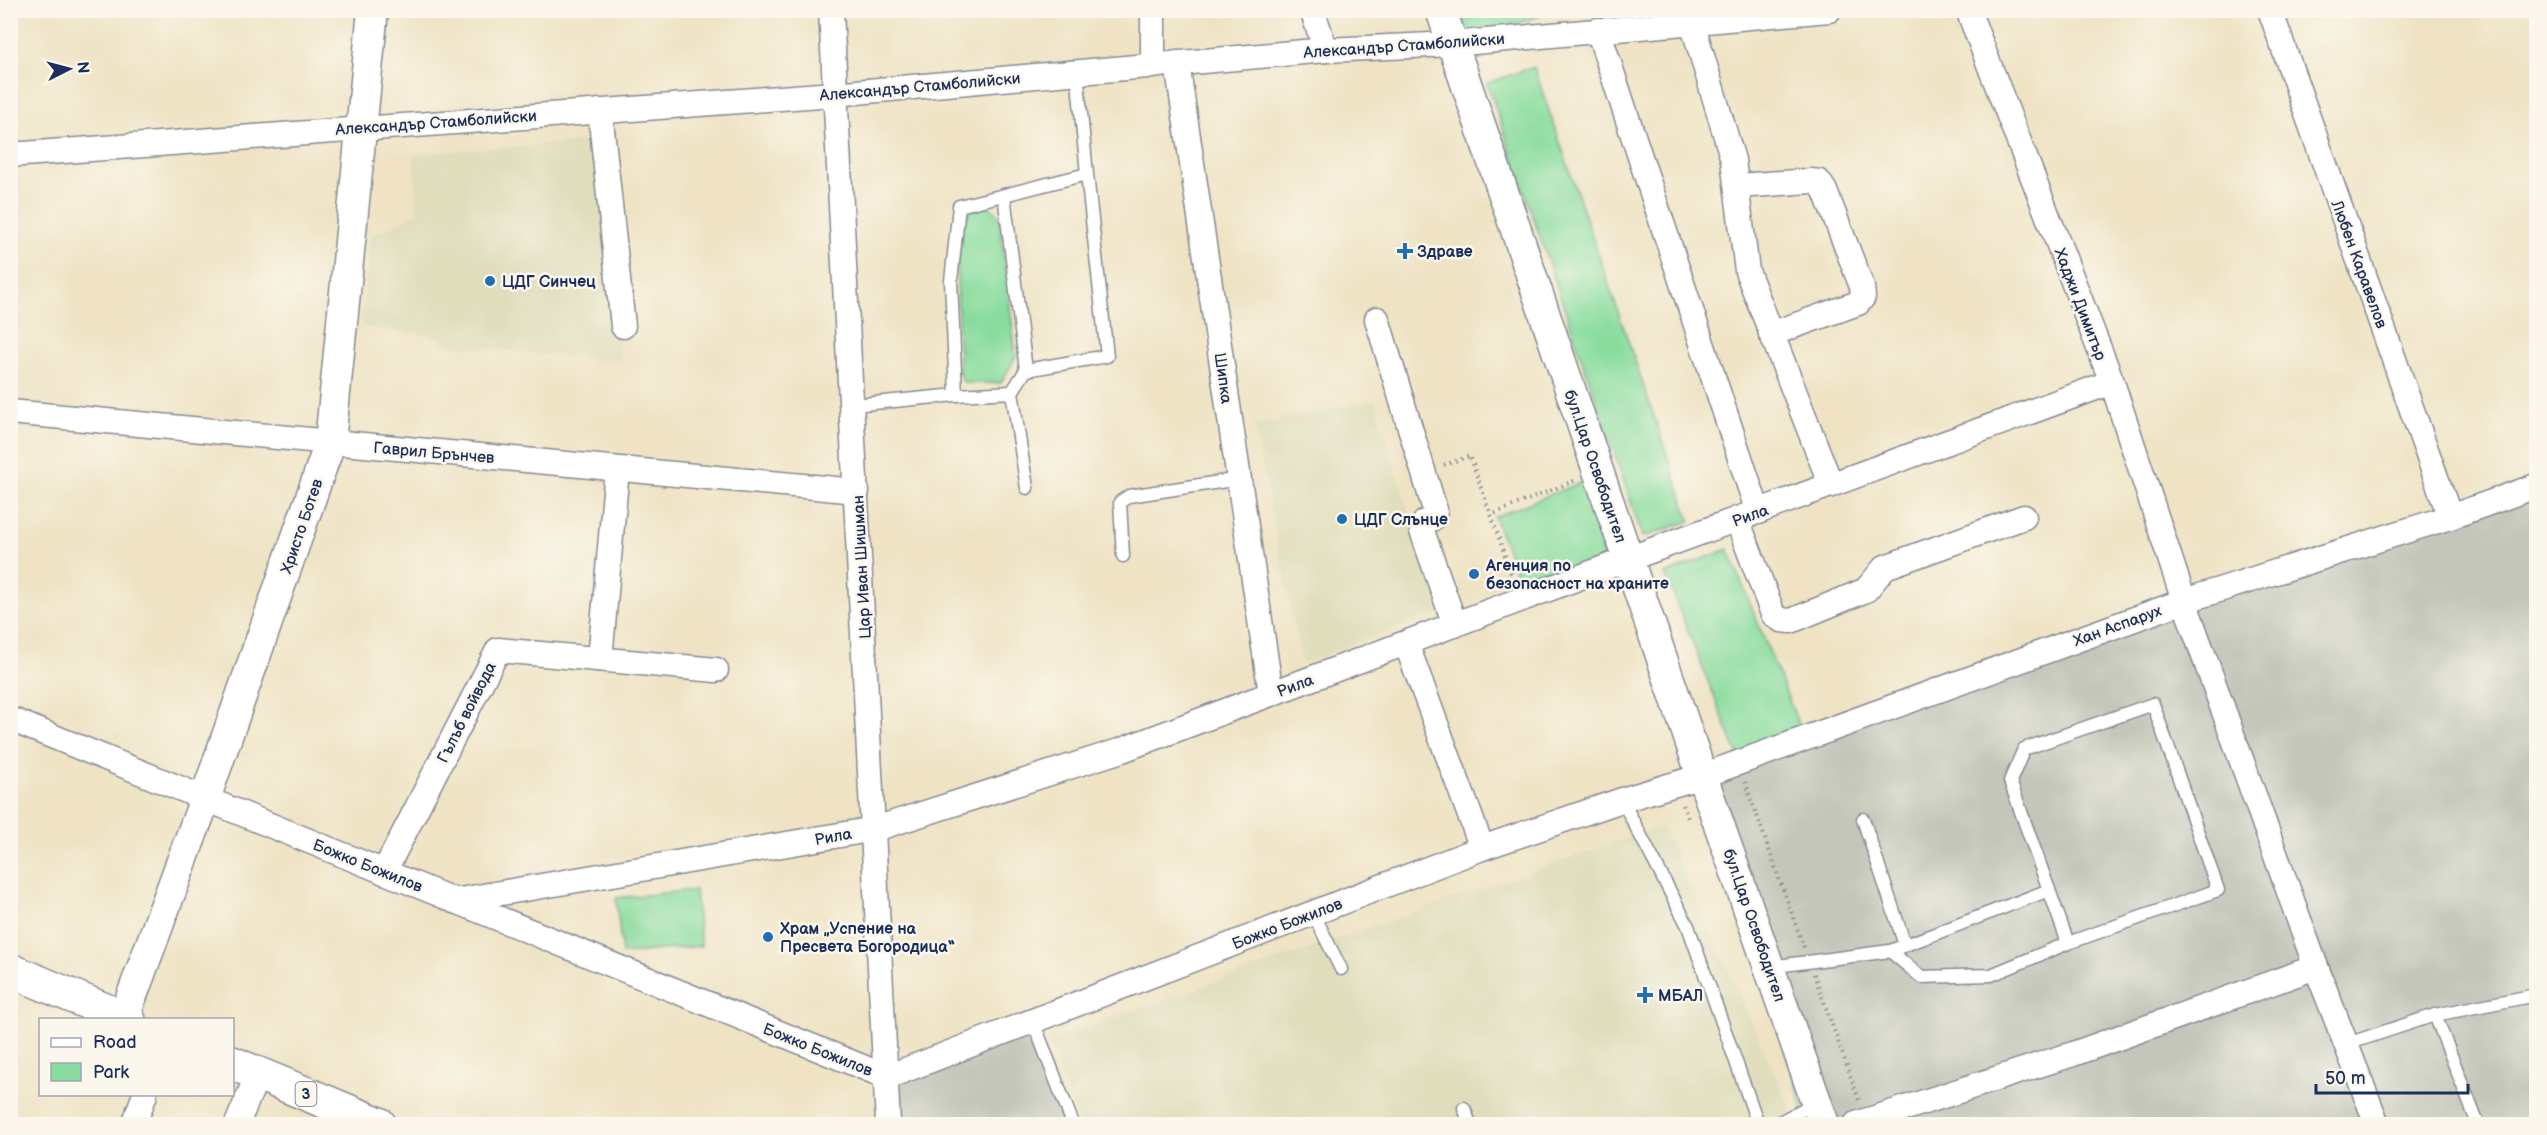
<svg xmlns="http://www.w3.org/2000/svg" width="2547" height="1135" font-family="'Balsamiq Sans',sans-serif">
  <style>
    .built { fill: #dfddbb }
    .industrial { fill: #c3c6b9 }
    .green { fill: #88dc9d; stroke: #52867e; stroke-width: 1.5 }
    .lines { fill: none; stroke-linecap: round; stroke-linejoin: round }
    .service-casing { stroke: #858991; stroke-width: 15 }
    .minor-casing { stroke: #858991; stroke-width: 27 }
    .tertiary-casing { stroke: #858991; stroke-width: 33 }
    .primary-casing { stroke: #858991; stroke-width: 36 }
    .path { stroke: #858991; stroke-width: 4; stroke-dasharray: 1.5 4.5; stroke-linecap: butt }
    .service { stroke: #fff; stroke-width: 12 }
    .minor { stroke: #fff; stroke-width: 24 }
    .tertiary { stroke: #fff; stroke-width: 30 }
    .primary { stroke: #fff; stroke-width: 33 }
    .poi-dot { fill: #1f6fb2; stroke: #fbf7ec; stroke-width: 2 }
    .labels { text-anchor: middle; stroke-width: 5; stroke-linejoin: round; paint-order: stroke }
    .shield { fill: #fbf7ec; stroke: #5e6b89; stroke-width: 1.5 }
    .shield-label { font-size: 15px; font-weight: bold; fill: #1b2f5e }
    .street-label { font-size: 16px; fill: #1b2f5e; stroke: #fbf7ec }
    .poi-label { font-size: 16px; font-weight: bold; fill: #1b2f5e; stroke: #fbf7ec; text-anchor: start }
  </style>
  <rect width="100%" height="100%" fill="#fbf7ec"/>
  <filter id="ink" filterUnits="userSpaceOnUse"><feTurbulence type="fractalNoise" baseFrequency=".0167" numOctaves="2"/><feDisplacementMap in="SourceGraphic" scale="12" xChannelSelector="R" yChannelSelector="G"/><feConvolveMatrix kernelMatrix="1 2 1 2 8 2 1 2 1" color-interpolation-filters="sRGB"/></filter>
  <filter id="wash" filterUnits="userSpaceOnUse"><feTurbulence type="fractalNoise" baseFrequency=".008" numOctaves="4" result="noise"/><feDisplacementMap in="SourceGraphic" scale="24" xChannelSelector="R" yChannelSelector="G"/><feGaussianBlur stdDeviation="1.35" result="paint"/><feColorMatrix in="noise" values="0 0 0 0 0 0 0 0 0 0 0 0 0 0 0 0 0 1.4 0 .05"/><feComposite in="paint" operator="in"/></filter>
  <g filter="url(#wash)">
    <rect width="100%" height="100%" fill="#efe3c4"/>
    <g class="built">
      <polygon points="129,10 261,10 261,11 129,18"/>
      <polygon points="601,140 621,362 454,346 429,335 361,327 371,235 417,214 414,154"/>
      <polygon points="1375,400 1439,612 1302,664 1254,425"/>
      <polygon points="1662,826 1798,1124 1078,1124 1049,1040"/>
    </g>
    <g class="industrial">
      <polygon points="2536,486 2536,1124 1806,1124 1702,776"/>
      <polygon points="1033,1021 1070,1124 888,1124 887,1077"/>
    </g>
    <g class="green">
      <polygon points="1459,11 1541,11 1542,15 1469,40"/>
      <polygon points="1534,67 1690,521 1643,537 1487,83"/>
      <polygon points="989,206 999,215 1016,356 1001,383 964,383 959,372 957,271 962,224 970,210"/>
      <polygon points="1605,473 1634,547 1523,590 1494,517"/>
      <polygon points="1728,549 1801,730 1738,756 1665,574"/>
      <polygon points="695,890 701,946 622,954 616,898"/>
    </g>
  </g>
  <g filter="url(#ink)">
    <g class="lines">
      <g class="service-casing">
        <g id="service">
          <polyline points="1077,72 1087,174 1004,195 1026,370 1107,356 1087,174"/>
          <polyline points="1012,392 1026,370"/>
          <polyline points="956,395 1012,392 1027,488"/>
          <polyline points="853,405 956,395 951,281 959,206 1004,195"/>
          <polyline points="1123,556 1120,502 1129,496 1239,479"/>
          <polyline points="1622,800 1688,926 1758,1124"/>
          <polyline points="1863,819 1905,945"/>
          <polyline points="1313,913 1341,969"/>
          <polyline points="1890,951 1921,977 1991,975 2068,943 2218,890 2153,704 2024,749 2010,781 2068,943"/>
          <polyline points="1769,967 1890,951 2049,890"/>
          <polyline points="2435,1015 2478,1124"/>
          <polyline points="1033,1021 1073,1124"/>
          <polyline points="2347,1044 2435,1015 2536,995"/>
          <polyline points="1464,1108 1470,1124"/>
          <polyline points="1776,1124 1817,1102"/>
        </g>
      </g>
      <g class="minor-casing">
        <g id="minor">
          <polyline points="831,10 888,1124"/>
          <polyline points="1312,10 1326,50"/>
          <polyline points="1968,10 2112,382 2184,601 2316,967 2377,1124"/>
          <polyline points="2270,10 2450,517"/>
          <polyline points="1692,22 1733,160 1747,271 1831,485"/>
          <polyline points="1598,30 1758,512"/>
          <polyline points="1177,63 1271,694"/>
          <polyline points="1153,66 1153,10"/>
          <polyline points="600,111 623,326"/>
          <polyline points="10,155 834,94 1326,50 1452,44 1829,10"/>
          <polyline points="1737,186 1811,181 1819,182 1825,191 1862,287 1863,297 1858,303 1771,334"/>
          <polyline points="1377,319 1435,510 1433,518 1425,522 1422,531 1455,625"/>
          <polyline points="10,412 857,491"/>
          <polyline points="1737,519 1773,614 1781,620 1791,621 1866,590 1885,567 2024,517"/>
          <polyline points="1406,643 1482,848"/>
          <polyline points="600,659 617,469"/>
          <polyline points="10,719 887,1077 1482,848 1622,800 1702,776 2184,601 2450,517 2536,486"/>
          <polyline points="384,872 498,650 716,670"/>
          <polyline points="454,901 875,829 1122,750 1628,559 2112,382"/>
          <polyline points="134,1124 145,1094"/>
          <polyline points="237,1124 258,1074"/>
          <polyline points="1856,1124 2073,1054 2316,967"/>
        </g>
      </g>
      <g class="tertiary-casing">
        <g id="tertiary">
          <polyline points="1441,10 1702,776 1824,1124"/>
          <polyline points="124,1017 205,799 330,443 373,10"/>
        </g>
      </g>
      <g class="primary-casing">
        <g id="primary">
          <polyline points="10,970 129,1020"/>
          <polyline points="232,1063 379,1124"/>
        </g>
      </g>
      <g class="path">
        <polyline points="1444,465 1470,456 1491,515"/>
        <polyline points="1513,579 1491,515 1576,480"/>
        <polyline points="1745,782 1804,948"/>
        <polyline points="1683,805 1689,821"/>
        <polyline points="1814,974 1860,1103"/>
      </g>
      <use href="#service" class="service"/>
      <use href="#minor" class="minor"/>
      <use href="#tertiary" class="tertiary"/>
      <use href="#primary" class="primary"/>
    </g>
  </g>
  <g class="poi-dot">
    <path d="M1402 242h6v6h6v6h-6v6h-6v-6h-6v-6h6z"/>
    <circle cx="490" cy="281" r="6"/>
    <circle cx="1342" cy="519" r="6"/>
    <circle cx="1474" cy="574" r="6"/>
    <circle cx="768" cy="937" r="6"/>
    <path d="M1642 986h6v6h6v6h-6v6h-6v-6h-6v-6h6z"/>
  </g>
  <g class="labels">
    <rect class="shield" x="295.5" y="1082" width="21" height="24" rx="4.5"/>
    <g class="shield-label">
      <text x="306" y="1099">3</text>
    </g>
    <g class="street-label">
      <text transform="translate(1404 45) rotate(-4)" y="6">Александър Стамболийски</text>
      <text transform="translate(920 86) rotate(-5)" y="6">Александър Стамболийски</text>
      <text transform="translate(436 122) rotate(-4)" y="6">Александър Стамболийски</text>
      <text transform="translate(2360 264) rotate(70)" y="6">Любен Каравелов</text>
      <text transform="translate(2081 304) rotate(69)" y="6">Хаджи Димитър</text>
      <text transform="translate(1224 378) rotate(82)" y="6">Шипка</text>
      <text transform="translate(434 452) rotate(5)" y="6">Гаврил Брънчев</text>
      <text transform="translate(1596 466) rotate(71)" y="6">бул.Цар Освободител</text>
      <text transform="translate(1750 515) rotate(-20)" y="6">Рила</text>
      <text transform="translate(301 526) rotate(-71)" y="6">Христо Ботев</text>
      <text transform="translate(861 567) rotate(-93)" y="6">Цар Иван Шишман</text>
      <text transform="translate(2117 625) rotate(-20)" y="6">Хан Аспарух</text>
      <text transform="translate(1295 685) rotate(-21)" y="6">Рила</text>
      <text transform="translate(466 712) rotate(-63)" y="6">Гълъб войвода</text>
      <text transform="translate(833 836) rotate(-10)" y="6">Рила</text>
      <text transform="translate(368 865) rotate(22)" y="6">Божко Божилов</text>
      <text transform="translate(1287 923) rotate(-21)" y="6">Божко Божилов</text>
      <text transform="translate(1755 925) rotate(71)" y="6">бул.Цар Освободител</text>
      <text transform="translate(818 1049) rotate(22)" y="6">Божко Божилов</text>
    </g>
    <g class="poi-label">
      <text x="1417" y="257">Здраве</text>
      <text x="502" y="287">ЦДГ Синчец</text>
      <text x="1354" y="525">ЦДГ Слънце</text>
      <text x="1486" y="571">Агенция по<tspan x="1486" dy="18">безопасност на храните</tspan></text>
      <text x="780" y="934">Храм „Успение на<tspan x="780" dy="18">Пресвета Богородица“</tspan></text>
      <text x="1658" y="1001">МБАЛ</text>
    </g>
  </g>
  <rect width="2547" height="1135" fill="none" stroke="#fbf7ec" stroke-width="36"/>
  <rect x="39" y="1018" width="195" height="78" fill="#fbf7ec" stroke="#a1a7b3" stroke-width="1.5"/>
  <rect x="51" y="1038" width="30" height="9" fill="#ffffff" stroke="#a1a7b3" stroke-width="1.5"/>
  <text x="93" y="1048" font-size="18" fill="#1b2f5e">Road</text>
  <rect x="51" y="1063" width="30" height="18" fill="#88dc9d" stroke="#a1a7b3" stroke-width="1.5"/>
  <text x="93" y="1078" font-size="18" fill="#1b2f5e">Park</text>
  <g transform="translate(69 69) rotate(84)" stroke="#fbf7ec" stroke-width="4.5" paint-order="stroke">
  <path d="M0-4.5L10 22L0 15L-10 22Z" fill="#1b2f5e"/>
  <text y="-9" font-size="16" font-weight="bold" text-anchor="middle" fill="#1b2f5e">N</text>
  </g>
  <path d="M2316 1084v9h152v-9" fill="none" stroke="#1b2f5e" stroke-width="3"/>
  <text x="2325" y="1084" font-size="18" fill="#1b2f5e" stroke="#fbf7ec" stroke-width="4.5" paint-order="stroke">50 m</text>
</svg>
